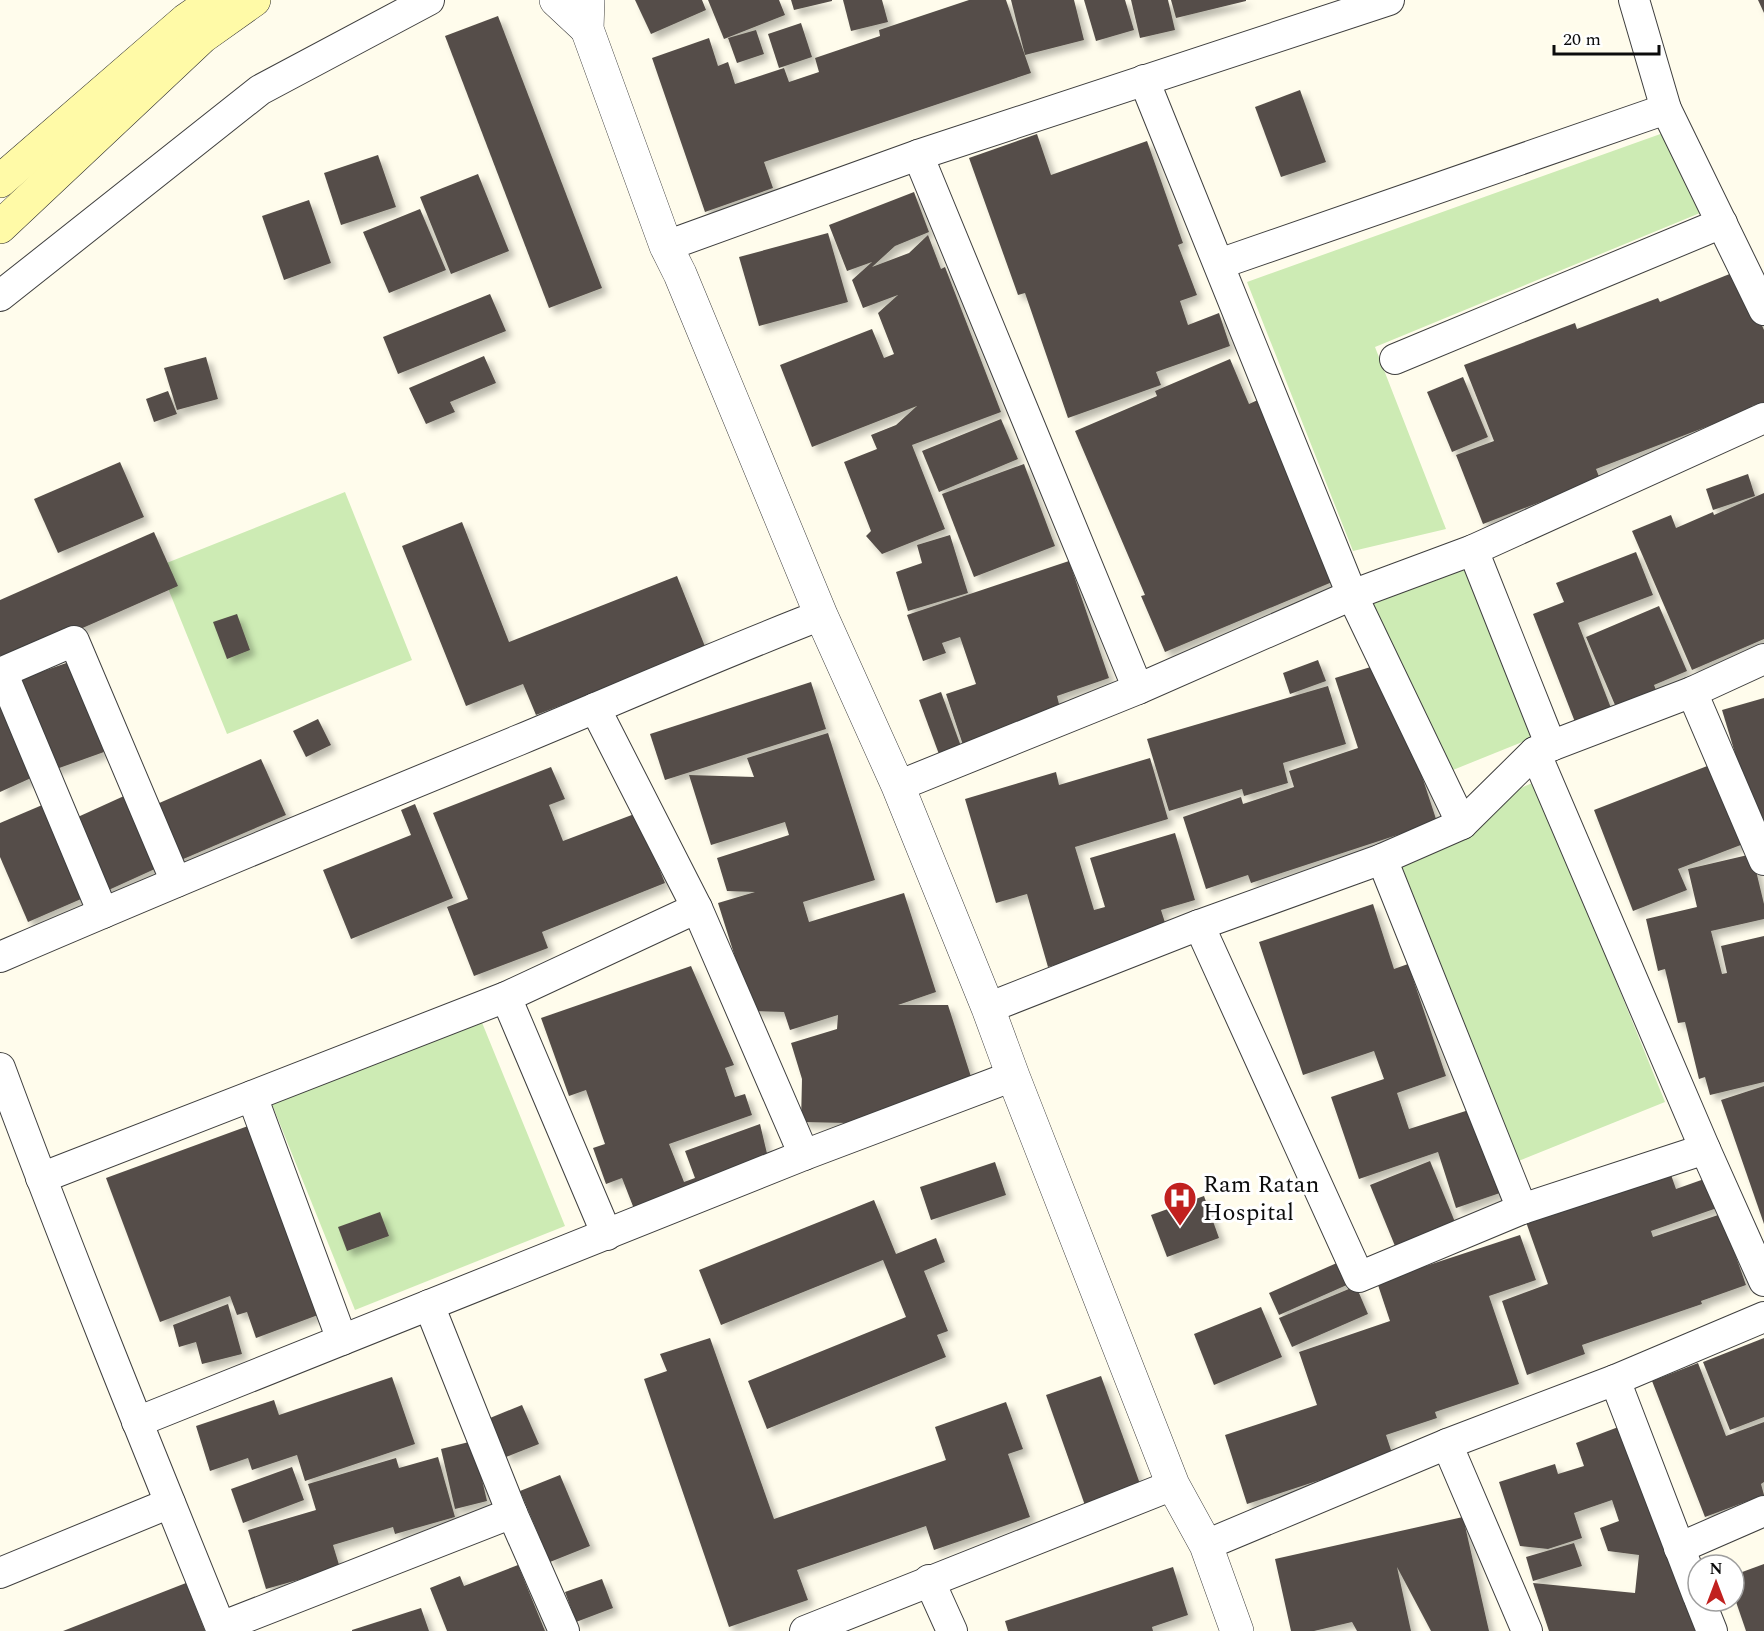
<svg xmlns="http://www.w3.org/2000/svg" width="1764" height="1631" font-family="Spectral,serif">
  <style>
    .green { fill: #cdebb4 }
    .building { fill: #554e48; filter: url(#shadow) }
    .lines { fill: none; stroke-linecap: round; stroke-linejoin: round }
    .minor-casing { stroke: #3f3f3f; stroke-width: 32 }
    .tertiary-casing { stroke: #3f3f3f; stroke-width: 34 }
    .secondary-casing { stroke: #2e2e2e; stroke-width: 34 }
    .minor { stroke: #fff; stroke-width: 30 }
    .tertiary { stroke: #fff; stroke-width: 33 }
    .secondary { stroke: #fffaa7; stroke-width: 33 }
    .labels { text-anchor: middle; stroke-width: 6; stroke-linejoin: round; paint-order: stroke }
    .poi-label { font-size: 24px; fill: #0c0c0c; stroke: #fff; text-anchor: start }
  </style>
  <defs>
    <filter id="shadow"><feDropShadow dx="5.5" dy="5.5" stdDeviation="3" flood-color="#0004"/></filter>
  </defs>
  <rect width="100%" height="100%" fill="#fffcec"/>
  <g class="green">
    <polygon points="1666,132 1700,213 1375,347 1446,529 1353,551 1247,282"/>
    <polygon points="345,492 412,660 227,734 159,566"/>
    <polygon points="1459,556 1532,738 1448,772 1364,583"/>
    <polygon points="1535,782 1665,1102 1496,1170 1366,851"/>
    <polygon points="474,1003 565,1226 355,1310 265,1087"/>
  </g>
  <g class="building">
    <polygon points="635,0 702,0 706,10 651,34"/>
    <polygon points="708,0 779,0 785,15 724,39"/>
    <polygon points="791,0 832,0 832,1 794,10"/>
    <polygon points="843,0 882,0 888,22 851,31"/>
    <polygon points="969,0 1006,0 1031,73 764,162 773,188 705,212 652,58 709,38 718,66 728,62 735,84 784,68 789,82 819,72 815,58 880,36 879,30"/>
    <polygon points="1011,0 1074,0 1084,40 1025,55"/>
    <polygon points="1084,0 1125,0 1134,30 1096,41"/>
    <polygon points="1131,0 1168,0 1175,30 1140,38"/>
    <polygon points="1171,0 1246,0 1246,1 1176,18"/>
    <polygon points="1758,0 1764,0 1764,13"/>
    <polygon points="498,16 602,288 549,308 445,36"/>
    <polygon points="801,23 812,57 779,68 768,34"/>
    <polygon points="756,30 764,54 737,63 728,38"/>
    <polygon points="1300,90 1326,162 1281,177 1255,107"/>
    <polygon points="1037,134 1051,175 1147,141 1183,243 1178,245 1197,295 1180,301 1188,325 1219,313 1230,346 1156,372 1161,385 1068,418 1025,293 1018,295 969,158"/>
    <polygon points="378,155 396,207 341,225 324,173"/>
    <polygon points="478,174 509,251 451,274 420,197"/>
    <polygon points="914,192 929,232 895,246 872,267 909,253 928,235 941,269 945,267 1001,412 912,445 945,529 882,554 866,536 871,531 844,462 877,449 871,435 896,425 917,406 812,447 780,365 872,329 884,358 894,354 878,313 898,295 863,308 852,280 872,262 847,271 829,225"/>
    <polygon points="309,200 331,263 284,280 262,216"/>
    <polygon points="420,209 446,270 389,293 363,232"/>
    <polygon points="828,233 848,302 759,326 739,257"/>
    <polygon points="1737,271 1764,330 1764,402 1752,406 1753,409 1596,469 1600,479 1483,524 1456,455 1494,441 1464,365 1575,323 1577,329 1658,298 1660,302"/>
    <polygon points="490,294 506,331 398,374 383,337"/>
    <polygon points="484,356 496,383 450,402 455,412 426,424 409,388"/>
    <polygon points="206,357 218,399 177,410 164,368"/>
    <polygon points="1230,359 1249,404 1260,399 1337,580 1165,652 1141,596 1145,595 1075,431 1157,396 1155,391"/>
    <polygon points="1463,377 1488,437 1452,452 1427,392"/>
    <polygon points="168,391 177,414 154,422 146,399"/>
    <polygon points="1001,419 1018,459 939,492 922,451"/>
    <polygon points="120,462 144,517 58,553 34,499"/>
    <polygon points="1024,464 1055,546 974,577 942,494"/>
    <polygon points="1748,474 1755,496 1713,510 1706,489"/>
    <polygon points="1764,493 1764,639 1692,670 1632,531 1671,515 1676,528 1713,512 1714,515"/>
    <polygon points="462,522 509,642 677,576 706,649 536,715 523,684 466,706 402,546"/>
    <polygon points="154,532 178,586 3,663 0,655 0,600"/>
    <polygon points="950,535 968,593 908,611 896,572 922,563 917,545"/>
    <polygon points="1636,552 1653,595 1578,623 1611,708 1575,722 1533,614 1564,602 1556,583"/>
    <polygon points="1069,561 1109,678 1057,696 1060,708 963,745 946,694 976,684 960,637 942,643 946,653 923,661 907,615"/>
    <polygon points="1659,606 1687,671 1654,685 1658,695 1618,712 1586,637"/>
    <polygon points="237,614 250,650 227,659 213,622"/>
    <polygon points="1318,660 1326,681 1290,694 1283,673"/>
    <polygon points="72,661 104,752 48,772 15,681"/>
    <polygon points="1377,665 1401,712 1437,822 1251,883 1248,875 1206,889 1183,817 1241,797 1243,804 1294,787 1289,771 1358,748 1335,678"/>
    <polygon points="811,682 826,729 665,780 650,734"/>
    <polygon points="1328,686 1346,744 1283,763 1288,783 1244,796 1242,789 1169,811 1147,739"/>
    <polygon points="0,689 40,774 0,792"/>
    <polygon points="941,692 962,749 940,757 919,700"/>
    <polygon points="1764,698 1764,846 1763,846 1722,710"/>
    <polygon points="318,719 331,745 306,757 293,731"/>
    <polygon points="828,733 875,880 803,902 809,922 904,893 936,992 898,1005 948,1005 973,1083 849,1123 801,1122 802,1079 791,1043 837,1029 838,1015 790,1030 784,1012 752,1011 718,903 755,892 727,891 717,858 789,835 785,822 711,845 689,775 754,777 747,758"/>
    <polygon points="1150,758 1168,819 1075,847 1094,910 1105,907 1090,858 1175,833 1195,900 1161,910 1168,932 1048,967 1027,894 996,903 965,799 1056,772 1059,785"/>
    <polygon points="261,759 286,815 174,863 150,807"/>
    <polygon points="1715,763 1746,843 1678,869 1687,890 1633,911 1594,810"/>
    <polygon points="551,767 565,799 549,805 563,841 637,813 665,883 542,932 548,948 474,976 447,907 468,899 433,813"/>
    <polygon points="124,796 157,868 102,893 69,821"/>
    <polygon points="47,803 88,896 28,922 0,857 0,823"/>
    <polygon points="415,804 453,898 351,939 323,870 411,835 401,810"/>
    <polygon points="1752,854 1764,904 1764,919 1711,931 1722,974 1727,973 1721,946 1764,936 1764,1082 1710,1095 1705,1077 1699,1079 1685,1022 1678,1023 1665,969 1658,971 1646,919 1697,907 1688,869"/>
    <polygon points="1373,904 1394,969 1408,964 1446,1076 1397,1093 1409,1129 1472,1109 1500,1193 1456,1208 1438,1152 1359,1179 1331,1097 1384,1079 1374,1051 1303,1075 1259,942"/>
    <polygon points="691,966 734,1065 725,1068 735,1097 745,1094 752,1115 669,1144 684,1182 695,1178 685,1151 760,1124 769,1162 636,1214 622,1178 606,1184 593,1148 605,1144 586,1090 569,1096 541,1018"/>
    <polygon points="1764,1086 1764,1224 1721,1100"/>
    <polygon points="248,1126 318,1315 256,1338 247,1312 237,1315 230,1296 160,1322 106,1178"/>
    <polygon points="1430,1161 1455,1222 1395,1246 1370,1185"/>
    <polygon points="995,1162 1006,1195 931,1220 920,1187"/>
    <polygon points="1670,1172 1676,1189 1707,1178 1717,1208 1651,1231 1653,1237 1721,1214 1746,1285 1701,1301 1702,1304 1582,1345 1585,1354 1527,1375 1502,1301 1548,1284 1526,1222"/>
    <polygon points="1204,1196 1219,1238 1167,1257 1151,1215"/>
    <polygon points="874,1200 896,1254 936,1238 945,1262 924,1271 948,1331 937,1335 946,1357 767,1429 748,1381 906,1317 883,1260 721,1325 699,1270"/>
    <polygon points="380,1212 389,1236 347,1251 338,1227"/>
    <polygon points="1520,1235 1536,1280 1489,1296 1519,1384 1435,1412 1437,1418 1386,1435 1393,1456 1247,1504 1225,1435 1317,1405 1299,1352 1390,1321 1377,1282"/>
    <polygon points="1339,1262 1349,1284 1279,1315 1269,1293"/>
    <polygon points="1356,1286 1368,1314 1292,1347 1279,1318"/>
    <polygon points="228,1304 242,1354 202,1364 196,1342 179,1347 173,1325"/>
    <polygon points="1261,1307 1282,1357 1214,1385 1194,1334"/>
    <polygon points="710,1338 774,1519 946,1460 935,1427 1006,1402 1023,1449 1008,1454 1030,1517 934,1550 926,1526 797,1570 808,1600 729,1627 644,1379 667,1371 660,1354"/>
    <polygon points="1764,1338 1764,1417 1730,1430 1703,1362"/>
    <polygon points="1698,1363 1726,1436 1764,1422 1764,1482 1761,1484 1764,1495 1705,1517 1652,1381"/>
    <polygon points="1101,1376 1143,1492 1087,1511 1046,1395"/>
    <polygon points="392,1377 415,1444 305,1481 297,1455 252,1470 248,1458 210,1471 196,1426 274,1400 279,1415"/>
    <polygon points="522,1405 539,1444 506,1457 490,1418"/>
    <polygon points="1621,1426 1696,1631 1549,1631 1533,1583 1635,1593 1639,1555 1608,1551 1600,1528 1619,1521 1612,1500 1574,1513 1582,1538 1548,1549 1520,1546 1499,1482 1555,1464 1558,1474 1584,1466 1576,1443"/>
    <polygon points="473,1441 487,1501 455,1509 441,1449"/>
    <polygon points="438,1457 455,1517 395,1534 393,1527 333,1545 340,1568 266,1589 248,1530 316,1510 308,1484 396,1458 399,1468"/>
    <polygon points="292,1467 304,1500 243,1523 231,1489"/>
    <polygon points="560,1475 590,1546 550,1562 520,1491"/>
    <polygon points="1463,1517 1489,1631 1431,1631 1397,1567 1411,1631 1357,1631 1352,1622 1314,1631 1291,1631 1275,1559"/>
    <polygon points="1574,1543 1582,1566 1533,1581 1526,1557"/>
    <polygon points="1764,1564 1764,1631 1746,1631 1734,1596 1734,1575"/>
    <polygon points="518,1565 545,1631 447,1631 430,1588 460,1576 464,1586"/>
    <polygon points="1173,1567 1188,1615 1152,1627 1153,1631 1008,1631 1005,1621"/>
    <polygon points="602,1579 613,1608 576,1622 565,1592"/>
    <polygon points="186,1583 205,1631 63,1631"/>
    <polygon points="421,1608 429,1631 352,1631 352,1630"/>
  </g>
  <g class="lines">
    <g class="minor-casing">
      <g id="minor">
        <polyline points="1634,0 1666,109 1764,310"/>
        <polyline points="1144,80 1352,595 1462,824"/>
        <polyline points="918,155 1138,689"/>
        <polyline points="666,246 918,155 1389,0"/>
        <polyline points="1219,264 1666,109"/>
        <polyline points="0,296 260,90 429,0"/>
        <polyline points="1395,359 1722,223"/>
        <polyline points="1473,550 1551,746"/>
        <polyline points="2,672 103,913"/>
        <polyline points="0,673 74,641 176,882"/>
        <polyline points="1692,692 1764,860"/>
        <polyline points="595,708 697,908 804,1155"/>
        <polyline points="1535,752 1705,1149 1764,1281"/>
        <polyline points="898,786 1138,689 1352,595 1473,550 1764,418"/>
        <polyline points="1382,859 1522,1209"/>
        <polyline points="1199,925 1359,1277 1522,1209 1705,1149"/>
        <path d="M0 957C172 883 346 811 519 740 620 698 720 654 821 615"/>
        <polyline points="506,997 607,1235"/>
        <polyline points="988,1008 1199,925 1382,859 1462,824 1535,752 1692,692 1764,659"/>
        <path d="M0 1068C70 1257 146 1444 222 1631"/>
        <polyline points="252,1096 342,1340"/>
        <polyline points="41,1178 506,997 697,908"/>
        <polyline points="429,1305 512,1513 564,1631"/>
        <polyline points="1615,1380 1698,1596"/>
        <polyline points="137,1422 804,1155 1013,1076"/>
        <polyline points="1447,1444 1527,1631"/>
        <polyline points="1206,1545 1447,1444 1615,1380 1764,1317"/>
        <polyline points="1679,1548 1764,1511"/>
        <polyline points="0,1573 170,1503"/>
        <polyline points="929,1580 952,1631"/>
        <polyline points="1700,1601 1712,1631"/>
        <polyline points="221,1627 512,1513"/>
        <polyline points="805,1631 1173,1485"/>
      </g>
    </g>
    <g class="tertiary-casing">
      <g id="tertiary">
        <polyline points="556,0 587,29"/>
        <polyline points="588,0 587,29 666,246 680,274 821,615 898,786 988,1008 1013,1076 1173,1485 1206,1545 1237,1631"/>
      </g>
    </g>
    <g class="secondary-casing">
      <g id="secondary">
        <polyline points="0,181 186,20 215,0"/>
        <polyline points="0,227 202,37 254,0"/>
      </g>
    </g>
    <use href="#minor" class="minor"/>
    <use href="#tertiary" class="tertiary"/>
    <use href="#secondary" class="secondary"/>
  </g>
  <defs>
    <g id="hospital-pin" transform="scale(1.725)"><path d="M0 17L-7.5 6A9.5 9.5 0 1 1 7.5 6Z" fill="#c1211f" stroke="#fff"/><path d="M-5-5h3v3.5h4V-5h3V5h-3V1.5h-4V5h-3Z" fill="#fff"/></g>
  </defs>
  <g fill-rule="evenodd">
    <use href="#hospital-pin" x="1180" y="1198"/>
  </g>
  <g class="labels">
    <g class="poi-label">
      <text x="1203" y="1192">Ram Ratan<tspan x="1203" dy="28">Hospital</tspan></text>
    </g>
  </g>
  <g transform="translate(1716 1583)"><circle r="28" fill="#ffffff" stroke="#9e9e9e" stroke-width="1.5"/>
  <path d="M0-4.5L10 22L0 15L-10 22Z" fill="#c1211f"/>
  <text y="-9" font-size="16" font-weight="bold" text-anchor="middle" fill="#0c0c0c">N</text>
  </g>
  <path d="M1554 45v9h105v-9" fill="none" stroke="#0c0c0c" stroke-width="3"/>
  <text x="1563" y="45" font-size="18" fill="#0c0c0c" stroke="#ffffff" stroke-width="4.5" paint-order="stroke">20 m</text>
</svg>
